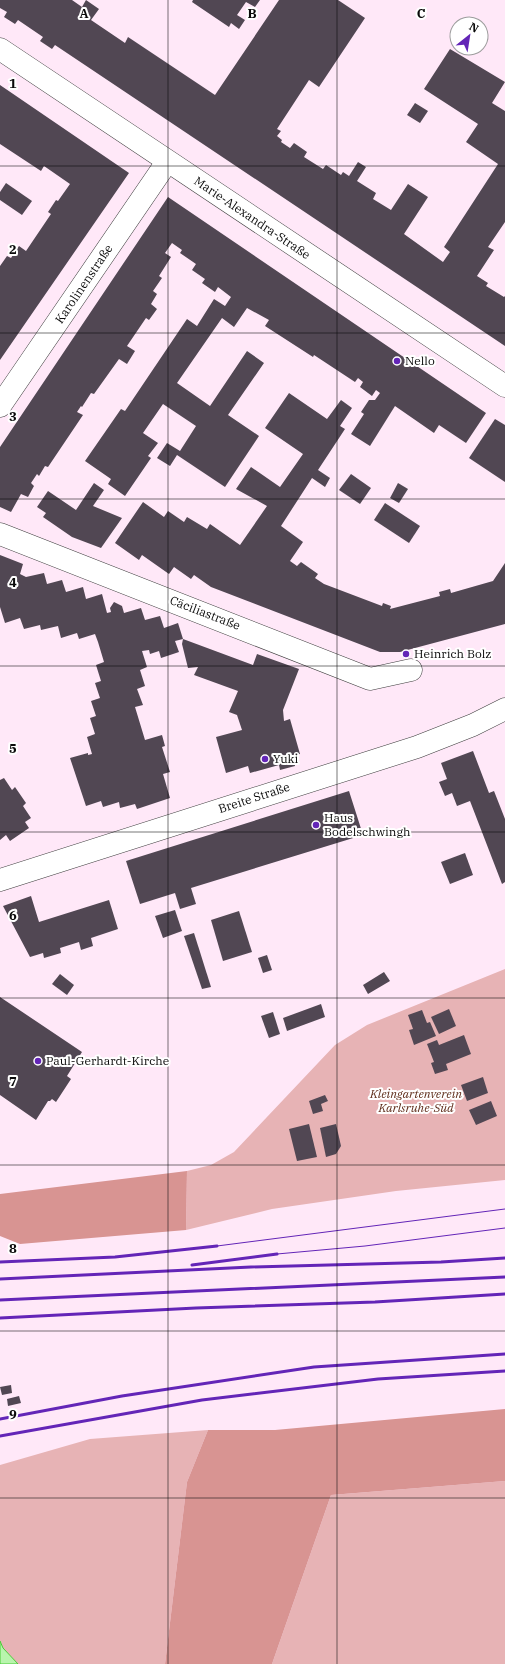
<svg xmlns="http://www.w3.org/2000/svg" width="505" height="1664" font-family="'IBM Plex Serif',serif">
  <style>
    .green { fill: #e7b3b5 }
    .forest { fill: #d89492 }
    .water { fill: #b8f5ad; stroke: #49cb35 }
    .building { fill: #514753 }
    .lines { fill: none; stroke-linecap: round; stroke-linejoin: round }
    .minor-casing { stroke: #3d3d3d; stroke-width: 23 }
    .tertiary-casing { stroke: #3d3d3d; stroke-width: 23 }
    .minor { stroke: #fff; stroke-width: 22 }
    .tertiary { stroke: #fff; stroke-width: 22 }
    .tram { stroke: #6325b7; stroke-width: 1 }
    .rail { stroke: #6325b7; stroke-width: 3 }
    .grid { fill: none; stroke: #0a0a0a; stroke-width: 1; stroke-opacity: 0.55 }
    .poi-dot { fill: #6325b7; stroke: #fff; stroke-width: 1.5 }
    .labels { text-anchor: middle; stroke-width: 4; stroke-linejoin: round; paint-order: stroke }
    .street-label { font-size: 12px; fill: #0a0a0a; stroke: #fff }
    .poi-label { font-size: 12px; fill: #0a0a0a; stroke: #fff; text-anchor: start }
    .park-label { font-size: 12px; font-style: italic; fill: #602e1c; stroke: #fff }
    .grid-label { font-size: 13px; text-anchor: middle; font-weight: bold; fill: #0a0a0a; stroke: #fff; stroke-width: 4; stroke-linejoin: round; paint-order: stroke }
  </style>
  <rect width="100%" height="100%" fill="#ffe8f8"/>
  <g class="green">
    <polygon points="505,969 505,1180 396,1191 272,1209 186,1230 187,1171 211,1165 234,1152 335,1045 367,1025"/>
    <polygon points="208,1430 187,1482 165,1664 18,1664 3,1648 0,1641 0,1465 90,1439"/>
    <polygon points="505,1481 505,1664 272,1664 331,1495"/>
  </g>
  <g class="forest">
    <polygon points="187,1171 186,1230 20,1244 0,1236 0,1194"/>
    <polygon points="505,1409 505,1481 331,1495 272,1664 165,1664 187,1482 208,1430 275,1430"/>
  </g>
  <polygon class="water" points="0,1641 3,1648 18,1664 0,1664"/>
  <g class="building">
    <polygon points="0,0 72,0 82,7 86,0 99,9 91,20 125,43 128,37 215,95 279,0 338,0 365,18 319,87 309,80 277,129 281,131 277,136 282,140 281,142 290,148 294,143 307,152 304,157 323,169 326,165 341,175 343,172 349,176 358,162 366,167 357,181 376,193 373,199 391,210 408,184 428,197 404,234 443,262 450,252 444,247 498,164 466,142 478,124 424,89 450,49 505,82 492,103 505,111 505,222 488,247 494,250 477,276 488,283 486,286 504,297 505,296 505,346 55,45 52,49 40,41 43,37 18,20 15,24 4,17 7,12 0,8"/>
    <polygon points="193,0 260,0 255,7 246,2 237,15 245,20 239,29 231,23 229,27 192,2"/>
    <polygon points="0,85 129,173 0,360 0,266 7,256 11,258 19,246 26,251 51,214 48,212 56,200 58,201 70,184 44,166 41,171 0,144"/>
    <polygon points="415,103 428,111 420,123 407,115"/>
    <polygon points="6,183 32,201 22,215 0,200 0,192"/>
    <polygon points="168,197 486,413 466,443 439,425 434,433 395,406 370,446 351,434 364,414 361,412 369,400 375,400 380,393 376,390 372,396 360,387 363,382 358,378 355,382 314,355 313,357 265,326 269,320 247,308 234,327 222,318 177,383 210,406 247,351 264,363 228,415 259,436 225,487 177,455 170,466 157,458 167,443 180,451 196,426 163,404 143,433 158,443 148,456 151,458 125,496 108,484 111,479 85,461 121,409 125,411 187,319 197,326 214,299 225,306 231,297 218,287 215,292 202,283 205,279 192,270 196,264 180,253 182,250 172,243 165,253 171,257 159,276 162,278 153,291 157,294 151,304 157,309 149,320 146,318 127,346 135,351 127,364 119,359 94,394 91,393 82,407 81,406 77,412 83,415 48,467 45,466 39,476 37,474 31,483 34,486 28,497 21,494 11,512 0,507 0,447"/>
    <polygon points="289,393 327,419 341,400 352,408 340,426 345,429 318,470 330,478 325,487 312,478 281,526 303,542 290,561 297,566 301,562 318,574 315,578 324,584 382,606 383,603 391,606 390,609 440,596 439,592 450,589 451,593 493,581 505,563 505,624 400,652 380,652 211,587 194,575 191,579 174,567 169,574 142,555 139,560 115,543 143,502 164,517 168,511 184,522 187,517 207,529 210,524 240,545 267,506 236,489 251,467 280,487 303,454 265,428"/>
    <polygon points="495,419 505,425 505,482 469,458"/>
    <polygon points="351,474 371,488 360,504 339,490"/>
    <polygon points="94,483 104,490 93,506 122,518 101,548 72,537 43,517 46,513 37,507 48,491 76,510"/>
    <polygon points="398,483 408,489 399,503 390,498"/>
    <polygon points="385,503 420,526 409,543 374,520"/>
    <polygon points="0,555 23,564 20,574 26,577 44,573 47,584 62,580 66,592 83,587 86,599 102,594 107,613 111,612 110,608 114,602 122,606 124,613 141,608 145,620 160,616 164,628 178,623 183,639 175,641 179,652 161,658 159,651 150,654 149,650 142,651 147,667 140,670 145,686 137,689 143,705 135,707 145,740 162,735 165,746 162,747 170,772 163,774 170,798 137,809 135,804 120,808 119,802 103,807 101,801 86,806 70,758 88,753 88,755 92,754 87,737 95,734 90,718 96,716 91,701 100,698 95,683 101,681 96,665 104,662 98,642 95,634 79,639 77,633 61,638 58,626 41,630 40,625 24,629 20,618 5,623 0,607"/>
    <polygon points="183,639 253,665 257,654 299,669 283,710 284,721 290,719 300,754 294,755 295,766 280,770 279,765 250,773 248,766 226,773 216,737 242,730 237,715 229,712 238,691 194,675 198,667 188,668 182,644"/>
    <polygon points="473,751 489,793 494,791 505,819 505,882 502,884 470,801 457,806 452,793 445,796 439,782 447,779 441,763"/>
    <polygon points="4,778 12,790 15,787 26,803 23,806 31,818 25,822 29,828 10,841 6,835 0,840 0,780"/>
    <polygon points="349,791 363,835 191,888 196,904 180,909 175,893 140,904 126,861"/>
    <polygon points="465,853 473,875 450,884 441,862"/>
    <polygon points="31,896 39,922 109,900 118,929 91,938 93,946 81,950 79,942 60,948 61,953 44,958 43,953 30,957 3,906"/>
    <polygon points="175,910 182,931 163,938 155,916"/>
    <polygon points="239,911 252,952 223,961 211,920"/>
    <polygon points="194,933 211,987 202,989 184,936"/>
    <polygon points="267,955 272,970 263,973 258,958"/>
    <polygon points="384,972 390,981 368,994 363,985"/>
    <polygon points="60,974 74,985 67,995 52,984"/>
    <polygon points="0,997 82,1052 67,1076 71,1079 56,1102 52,1099 50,1101 48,1101 36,1120 0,1095"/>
    <polygon points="321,1004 325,1017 287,1031 283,1018"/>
    <polygon points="449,1009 456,1026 439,1034 431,1017"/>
    <polygon points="422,1010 427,1023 430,1022 436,1036 414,1045 409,1030 413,1029 408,1015"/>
    <polygon points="273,1012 280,1034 269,1038 261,1016"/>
    <polygon points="464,1035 471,1054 446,1064 448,1070 435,1074 431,1063 434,1062 427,1044 437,1040 439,1045"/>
    <polygon points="483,1077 488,1093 467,1101 461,1085"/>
    <polygon points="325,1095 328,1101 321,1104 323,1111 313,1114 309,1101"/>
    <polygon points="491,1101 497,1116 476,1125 469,1110"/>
    <polygon points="309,1124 317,1157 297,1161 289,1129"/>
    <polygon points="336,1124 341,1146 336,1154 326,1157 320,1128"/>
    <polygon points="11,1385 12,1393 2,1395 0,1387"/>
    <polygon points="19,1396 21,1403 8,1406 7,1399"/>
  </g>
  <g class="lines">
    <g class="minor-casing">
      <g id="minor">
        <polyline points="0,49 505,386"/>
        <polyline points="0,406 167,162"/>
        <polyline points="0,534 370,679 411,670"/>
      </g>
    </g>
    <g class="tertiary-casing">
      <polyline id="tertiary" points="0,880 417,747 473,725 505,709"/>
    </g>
    <use href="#minor" class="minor"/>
    <use href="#tertiary" class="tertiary"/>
    <g class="tram">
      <polyline points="217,1246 505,1209"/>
      <polyline points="277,1254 365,1246 505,1228"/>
    </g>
    <g class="rail">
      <polyline points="0,1262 115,1257 217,1246"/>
      <polyline points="192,1265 277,1254"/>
      <polyline points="0,1279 251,1267 441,1262 505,1258"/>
      <polyline points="0,1300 505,1277"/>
      <polyline points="0,1318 196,1308 375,1302 505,1294"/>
      <polyline points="0,1419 122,1396 314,1367 505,1354"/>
      <polyline points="0,1436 202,1400 378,1379 505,1371"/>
    </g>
  </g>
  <path class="grid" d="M168 0V1664M337 0V1664M0 166H505M0 333H505M0 499H505M0 666H505M0 832H505M0 998H505M0 1165H505M0 1331H505M0 1498H505"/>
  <g class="poi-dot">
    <circle cx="397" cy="361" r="4"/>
    <circle cx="406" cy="654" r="4"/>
    <circle cx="265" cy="759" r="4"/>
    <circle cx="316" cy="825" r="4"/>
    <circle cx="38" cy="1061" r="4"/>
  </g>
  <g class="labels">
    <g class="street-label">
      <text transform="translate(252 218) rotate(34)" y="4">Marie-Alexandra-Straße</text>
      <text transform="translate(84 284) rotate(-56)" y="4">Karolinenstraße</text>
      <text transform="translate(205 613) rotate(21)" y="4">Cäciliastraße</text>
      <text transform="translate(254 798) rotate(-18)" y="4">Breite Straße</text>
    </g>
    <g class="poi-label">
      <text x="405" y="365">Nello</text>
      <text x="414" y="658">Heinrich Bolz</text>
      <text x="273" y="763">Yuki</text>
      <text x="324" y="822">Haus<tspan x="324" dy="14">Bodelschwingh</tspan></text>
      <text x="46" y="1065">Paul-Gerhardt-Kirche</text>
    </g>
    <g class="park-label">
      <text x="416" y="1098">Kleingartenverein<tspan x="416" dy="14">Karlsruhe-Süd</tspan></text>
    </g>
  </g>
  <g class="grid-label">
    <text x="84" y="18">A</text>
    <text x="252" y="18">B</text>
    <text x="421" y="18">C</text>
    <text x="13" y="88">1</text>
    <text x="13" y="254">2</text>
    <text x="13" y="421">3</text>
    <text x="13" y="587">4</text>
    <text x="13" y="753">5</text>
    <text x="13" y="920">6</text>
    <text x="13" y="1086">7</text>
    <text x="13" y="1253">8</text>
    <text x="13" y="1419">9</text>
  </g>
  <g transform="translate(469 36) rotate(30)"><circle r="19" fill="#ffffff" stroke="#9d9d9d"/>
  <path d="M0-3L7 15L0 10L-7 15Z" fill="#6325b7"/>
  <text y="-6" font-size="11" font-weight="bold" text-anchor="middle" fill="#0a0a0a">N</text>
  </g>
</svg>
